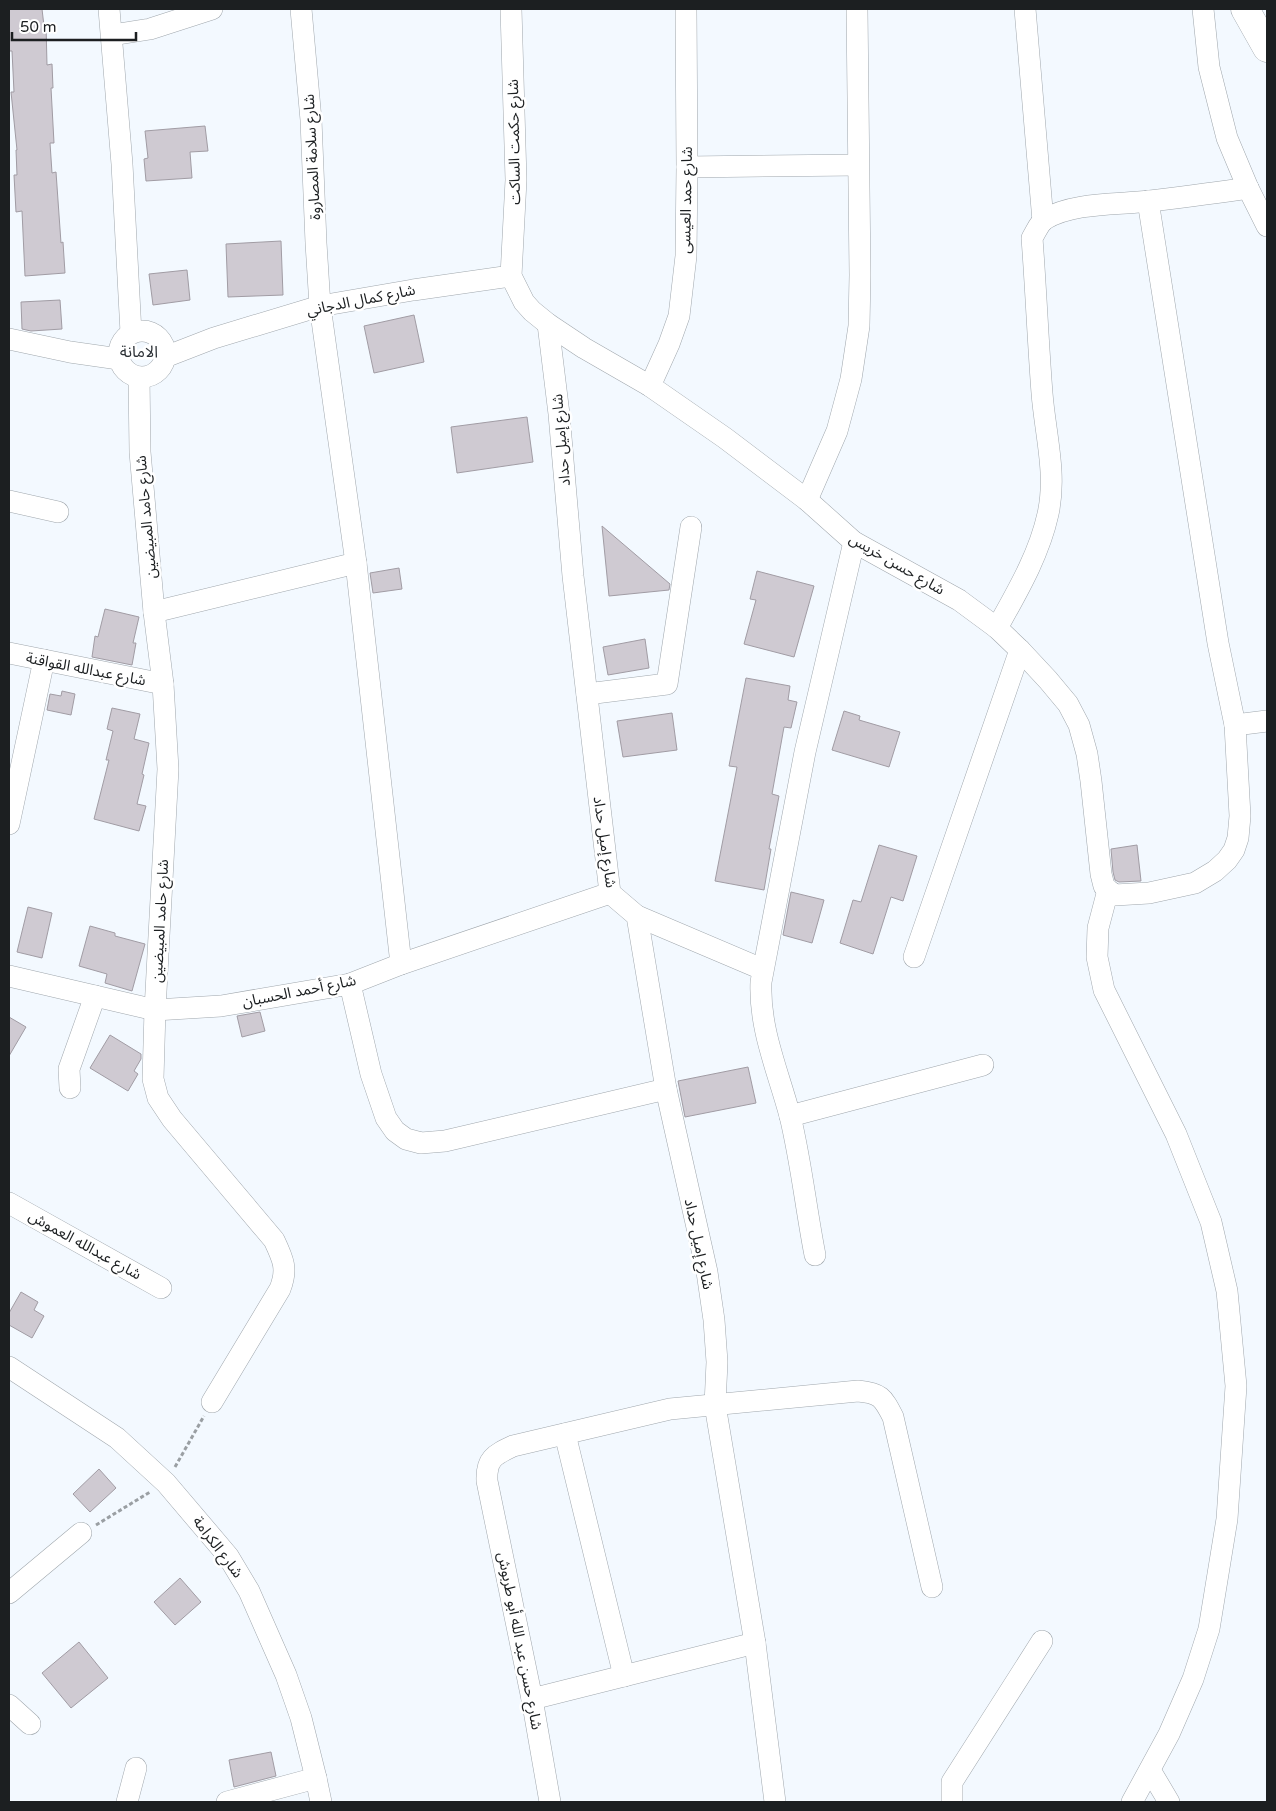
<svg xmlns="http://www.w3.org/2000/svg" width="1276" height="1811" font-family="'Varela Round','Noto Sans Arabic',sans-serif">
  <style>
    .building { fill: #cfcad2; stroke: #a19ca4 }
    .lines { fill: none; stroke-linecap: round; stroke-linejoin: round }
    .minor-casing { stroke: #a0a7ad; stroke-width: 22 }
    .highway-casing { stroke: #a0a7ad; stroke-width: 29 }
    .path { stroke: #9a9fa3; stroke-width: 3; stroke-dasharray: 4 2.5; stroke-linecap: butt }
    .minor { stroke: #fff; stroke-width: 21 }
    .highway { stroke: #fff; stroke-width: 28 }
    .labels { text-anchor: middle; stroke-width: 5; stroke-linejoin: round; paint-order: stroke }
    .street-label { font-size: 15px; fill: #1c1f21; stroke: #fff }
    .neighbourhood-label { font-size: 16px; fill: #2d3237; stroke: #fff }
  </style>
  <rect width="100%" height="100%" fill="#f3f9ff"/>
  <g class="building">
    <polygon points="9,9 42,9 44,26 46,25 47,65 52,64 53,88 51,88 54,143 50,143 52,173 56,172 61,243 63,242 65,273 25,276 22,211 16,212 14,175 17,175 16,150 17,150 11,92 14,92 12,51 9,51"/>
    <polygon points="205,126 208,151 190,152 192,178 146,181 144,159 148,158 145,131"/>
    <polygon points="281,241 283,295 228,297 226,244"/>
    <polygon points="187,270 190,300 153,305 149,274"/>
    <polygon points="60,300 62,329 31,331 22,329 21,302"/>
    <polygon points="414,315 424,362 374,373 364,326"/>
    <polygon points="527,417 533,462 457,473 451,427"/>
    <polygon points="602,526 670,584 669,590 609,596"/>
    <polygon points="399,568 402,589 373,593 370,573"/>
    <polygon points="757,571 814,586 794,657 744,644 756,600 750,599"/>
    <polygon points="105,609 139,617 133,643 136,643 132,665 92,657 95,636 98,637"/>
    <polygon points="645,639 649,668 608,675 603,647"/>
    <polygon points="746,678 790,686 788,700 797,702 791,728 784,727 772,794 779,796 769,849 771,849 764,890 715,881 737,767 729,766"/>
    <polygon points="62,691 75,694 71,715 47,710 50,694 61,696"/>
    <polygon points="112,708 140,714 134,739 149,743 142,774 144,775 137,804 146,806 139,831 94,819 109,760 106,760 113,731 107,729"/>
    <polygon points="844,711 860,716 859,720 900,732 889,767 832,750"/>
    <polygon points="672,713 677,750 623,757 617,721"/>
    <polygon points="879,845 917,856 903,901 891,897 873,954 840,943 853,900 861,902"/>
    <polygon points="1137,845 1141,881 1119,882 1115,880 1113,872 1111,849"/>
    <polygon points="791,892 824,900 812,943 783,935"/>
    <polygon points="28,907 52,913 42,958 17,952"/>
    <polygon points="90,926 115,933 115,936 145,944 132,991 105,983 107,974 79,966"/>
    <polygon points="260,1012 265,1031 242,1037 237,1016"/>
    <polygon points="9,1017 26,1027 9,1056"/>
    <polygon points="110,1035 141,1054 141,1059 134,1071 138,1074 128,1091 90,1068"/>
    <polygon points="748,1067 756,1103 685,1117 678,1081"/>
    <polygon points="21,1292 38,1302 34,1310 44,1316 32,1338 9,1325 9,1313"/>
    <polygon points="99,1469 116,1488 90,1512 73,1494"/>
    <polygon points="180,1578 201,1602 175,1625 154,1602"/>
    <polygon points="79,1642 108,1678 71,1708 42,1673"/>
    <polygon points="271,1752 276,1776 234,1787 229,1760"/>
  </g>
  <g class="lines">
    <g class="minor-casing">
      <g id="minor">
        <polyline points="109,9 122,164 131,333"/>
        <polyline points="301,9 311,120 316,243 320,306 356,563 401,964"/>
        <polyline points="511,9 516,180 511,276 524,302 532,311 548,324 584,348 650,386 725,438 807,500 854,542 959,600 997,628 1020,650 1048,680 1068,704 1079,725 1087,754 1091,781 1101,874 1104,886 1108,890 1115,895 1149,893 1195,883 1215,871 1227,860 1234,850 1238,838 1240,816 1235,725 1218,643 1148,201"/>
        <polyline points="1025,9 1043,221"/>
        <polyline points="1203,9 1209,67 1227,138 1248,188 1267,226"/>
        <polyline points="112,35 150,29 212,9"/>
        <polyline points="687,167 858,165"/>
        <polyline points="548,324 559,414 573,576 610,893 637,916 666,1089 707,1272 714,1320 717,1362 715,1405 755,1643 775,1802"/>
        <circle cx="142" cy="354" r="23"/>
        <polyline points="9,339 70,352 119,359"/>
        <polyline points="165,357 214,338 320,306 413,290 511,276"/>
        <path d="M139 377 140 452 154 612 163 684 168 769 155 1010 153 1079 158 1098 172 1119 274 1240C283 1259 288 1269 280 1289L212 1402"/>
        <polyline points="650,386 669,344 679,316 686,256 687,167 686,9"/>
        <polyline points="807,500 837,431 851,379 859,326 860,275 857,9"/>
        <polyline points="9,501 58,512"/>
        <polyline points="154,612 356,563"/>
        <path d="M997 628C1017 592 1039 555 1048 514 1057 474 1045 433 1042 393 1038 342 1036 290 1032 238 1036 232 1039 223 1045 219 1075 202 1116 205 1150 201 1183 197 1215 193 1248 188"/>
        <polyline points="9,653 163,684"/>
        <polyline points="587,694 667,684 691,527"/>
        <polyline points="1235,725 1267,721"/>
        <polyline points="9,824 44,660"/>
        <polyline points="1108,890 1098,928 1097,957 1104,990 1176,1134 1211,1222 1227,1291 1236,1386 1227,1519 1209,1629 1193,1679 1169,1734 1132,1802"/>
        <polyline points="637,916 762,969"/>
        <polyline points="914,957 1020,650"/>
        <polyline points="9,976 155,1010 221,1006 350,984 401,964 610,893"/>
        <polyline points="350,984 371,1074 386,1118 395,1131 406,1139 421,1143 445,1141 666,1089"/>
        <polyline points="70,1088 69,1069 95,996"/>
        <polyline points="790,1116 983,1065"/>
        <polyline points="9,1203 161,1288"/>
        <path d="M815 1255C806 1209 801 1161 790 1116 778 1071 759 1029 761 982L805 752 854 542"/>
        <polyline points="9,1367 117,1438 166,1483 228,1556 249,1591 286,1675 301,1718 316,1778 321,1802"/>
        <polyline points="565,1434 624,1676"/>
        <polyline points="9,1593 81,1533"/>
        <polyline points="532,1699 755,1643"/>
        <polyline points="9,1705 30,1724"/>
        <polyline points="1150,1770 1169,1802"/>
        <polyline points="127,1802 136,1768"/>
        <polyline points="227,1802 316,1778"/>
        <path d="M550 1802 532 1699 487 1481C486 1459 494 1455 513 1446L670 1409 858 1391C880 1393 883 1397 893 1417L932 1587"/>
        <polyline points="952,1802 952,1782 1042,1641"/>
      </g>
    </g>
    <g class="highway-casing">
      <polyline id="highway" points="1245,9 1267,48"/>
    </g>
    <g class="path">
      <polyline points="175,1467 204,1416"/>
      <polyline points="96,1525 150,1492"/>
    </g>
    <use href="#minor" class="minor"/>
    <use href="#highway" class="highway"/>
  </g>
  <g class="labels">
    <g class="street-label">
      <text transform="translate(514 142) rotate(-91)" y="5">شارع حكمت الساكت</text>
      <text transform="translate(312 157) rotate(-93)" y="5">شارع سلامة المصاروة</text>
      <text transform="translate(686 200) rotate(-89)" y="5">شارع حمد العيسى</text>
      <text transform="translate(361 300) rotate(-11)" y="5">شارع كمال الدجاني</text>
      <text transform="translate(561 440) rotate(-95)" y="5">شارع إميل حداد</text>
      <text transform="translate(146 517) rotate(-95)" y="5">شارع حامد المبيضين</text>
      <text transform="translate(897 564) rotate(30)" y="5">شارع حسن خريس</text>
      <text transform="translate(86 669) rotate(11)" y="5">شارع عبدالله القواقنة</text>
      <text transform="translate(605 842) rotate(82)" y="5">شارع إميل حداد</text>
      <text transform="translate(160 921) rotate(-87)" y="5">شارع حامد المبيضين</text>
      <text transform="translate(299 991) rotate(-11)" y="5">شارع أحمد الحسبان</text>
      <text transform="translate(699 1244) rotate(78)" y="5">شارع إميل حداد</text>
      <text transform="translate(85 1245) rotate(29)" y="5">شارع عبدالله العموش</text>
      <text transform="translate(218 1547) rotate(53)" y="5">شارع الكرامة</text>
      <text transform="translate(520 1641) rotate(79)" y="5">شارع حسن عبد الله أبو طربوش</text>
    </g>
    <g class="neighbourhood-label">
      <text x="139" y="357">الامانة</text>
    </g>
  </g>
  <rect width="1276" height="1811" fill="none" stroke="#1c1f21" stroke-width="20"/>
  <path d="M12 32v8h124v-8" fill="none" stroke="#1c1f21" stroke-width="2.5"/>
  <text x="20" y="32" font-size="15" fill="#1c1f21" stroke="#ffffff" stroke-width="4" paint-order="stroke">50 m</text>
</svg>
